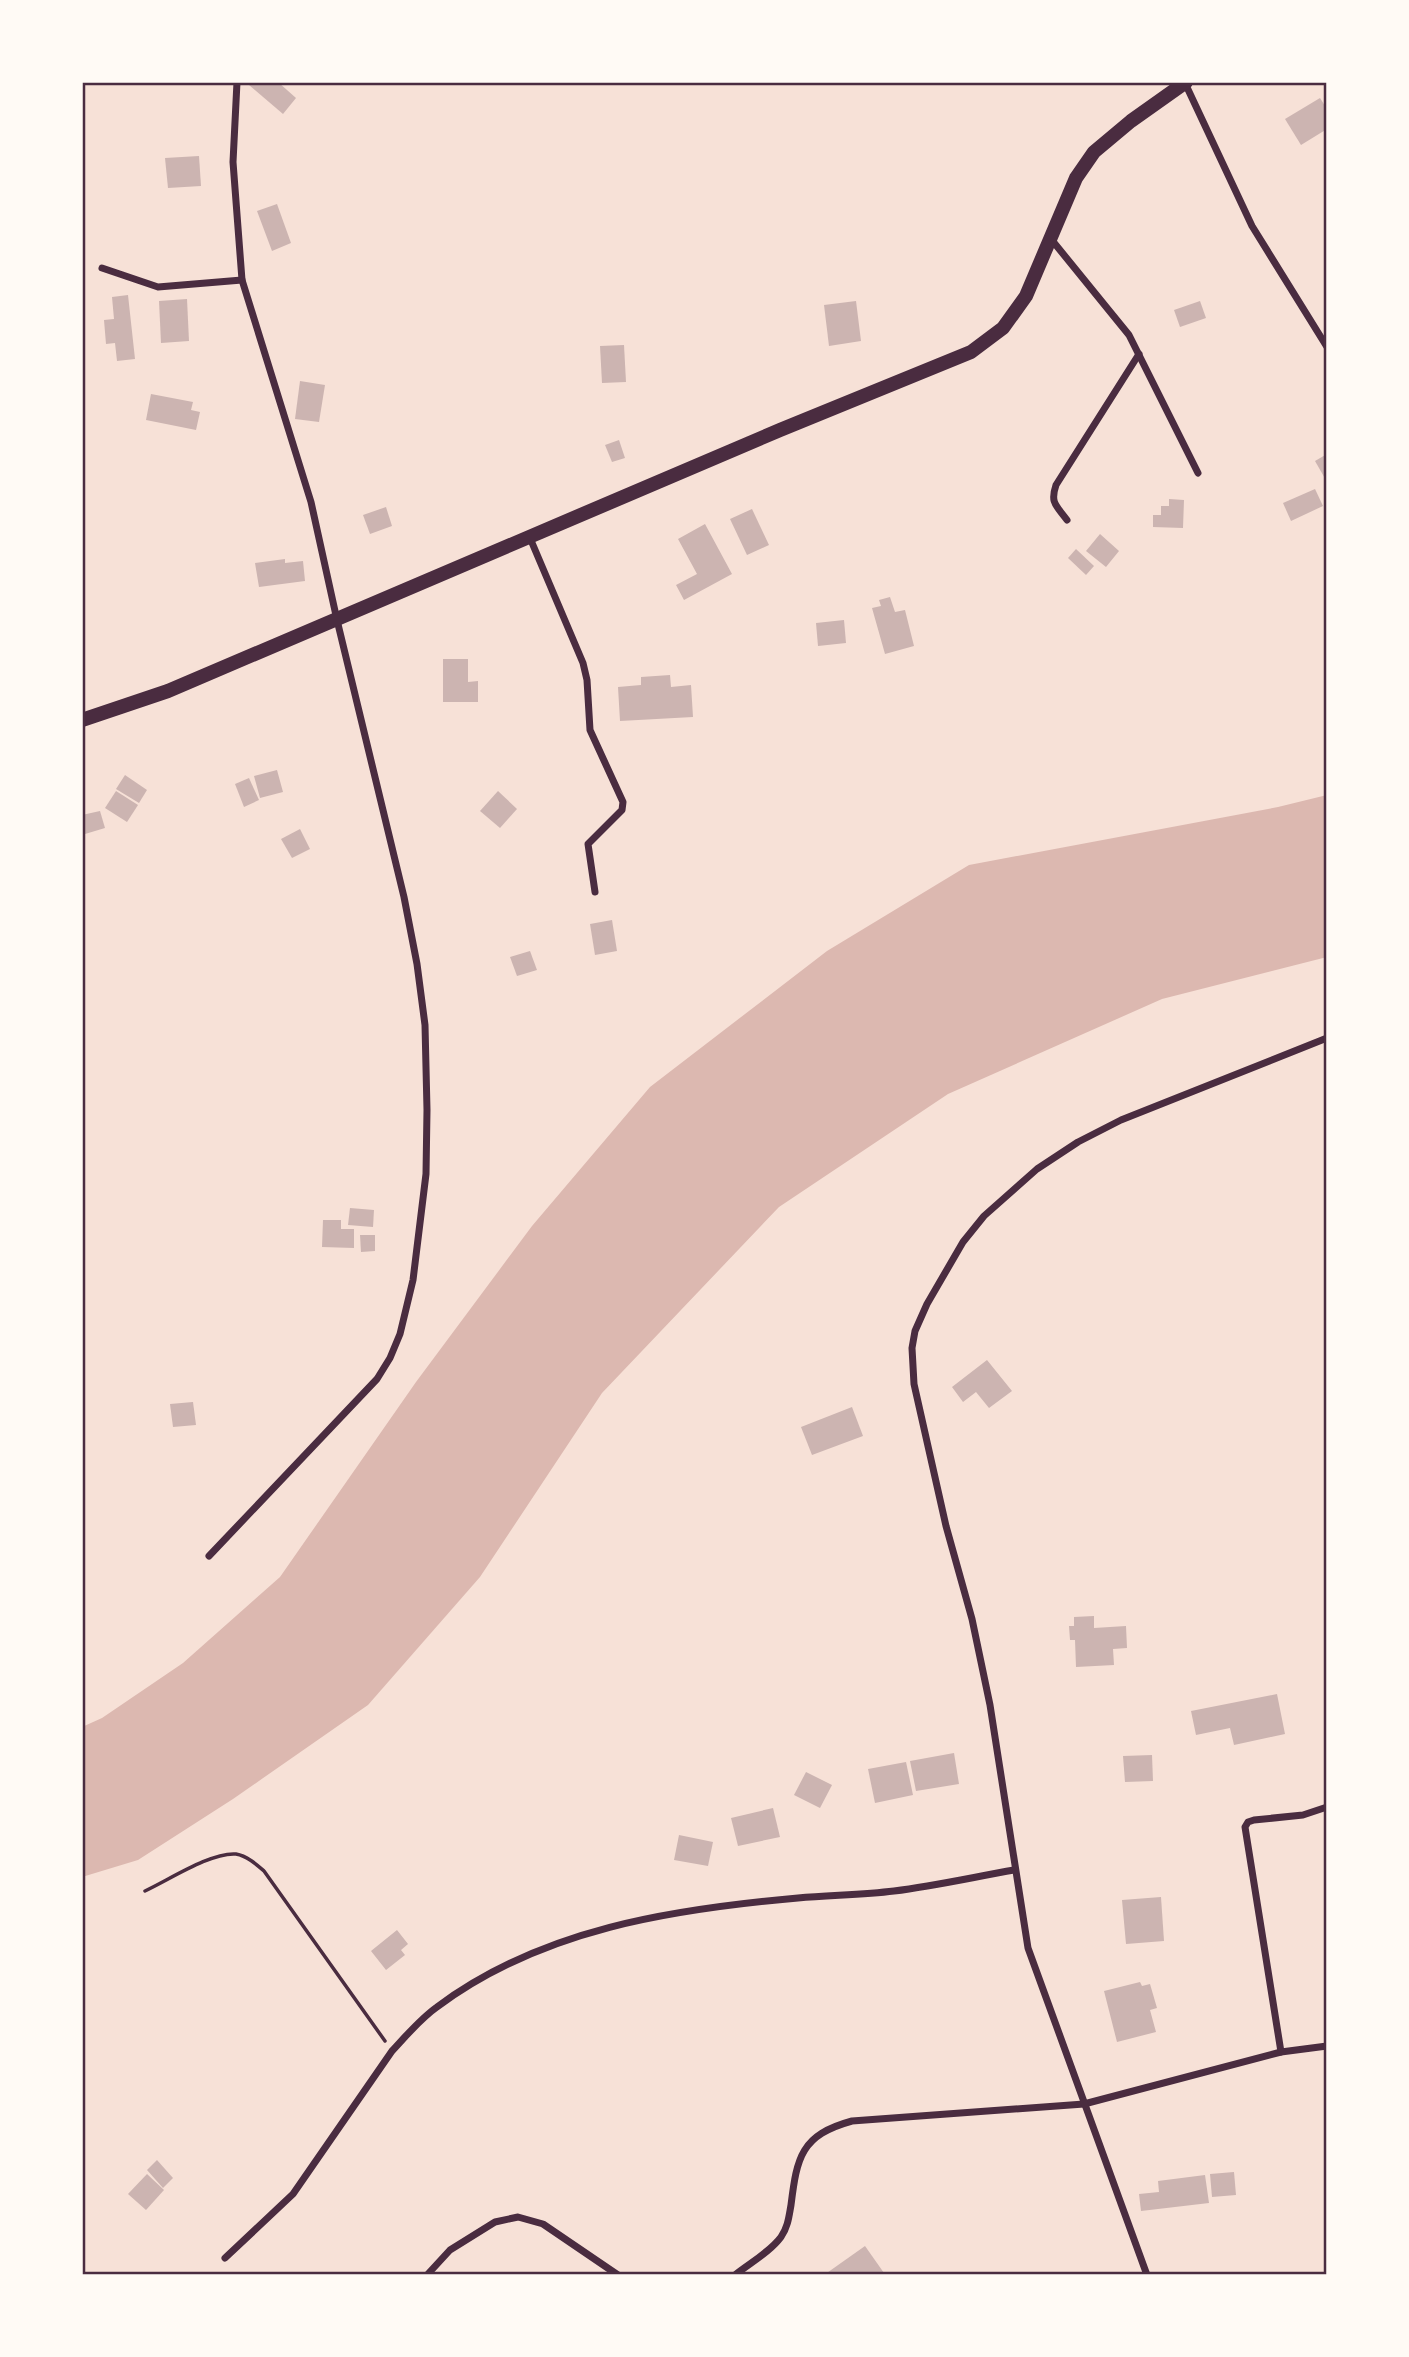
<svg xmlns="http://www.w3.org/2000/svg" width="1409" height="2357" font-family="Manrope,sans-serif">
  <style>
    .water { fill: #dcb8b0 }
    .building { fill: #ccb4b1 }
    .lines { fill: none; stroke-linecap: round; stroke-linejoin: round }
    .path { stroke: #4a2c40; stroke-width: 3.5 }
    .minor { stroke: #4a2c40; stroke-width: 7 }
    .secondary { stroke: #4a2c40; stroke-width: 14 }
    .neatline { fill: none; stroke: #4a2c40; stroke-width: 2.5 }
  </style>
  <rect width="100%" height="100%" fill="#f7e1d7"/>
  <polygon class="water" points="1327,795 1327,957 1162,999 948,1094 779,1207 602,1393 480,1577 368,1705 233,1799 138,1860 82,1877 82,1727 102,1718 183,1663 280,1577 416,1382 532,1226 650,1087 827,951 969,865 1278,807"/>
  <g class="building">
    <polygon points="251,82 278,82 296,98 283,114 249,85"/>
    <polygon points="1320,98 1327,109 1327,129 1301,145 1285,119"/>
    <polygon points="199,156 201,186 168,188 165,158"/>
    <polygon points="277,204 291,243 272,251 257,211"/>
    <polygon points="128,295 135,359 117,361 115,343 106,344 104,320 114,319 112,297"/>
    <polygon points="187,299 189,341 161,343 159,301"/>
    <polygon points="856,301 861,341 829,346 824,305"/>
    <polygon points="1200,301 1206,318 1180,327 1174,310"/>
    <polygon points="624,345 626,382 602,383 600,346"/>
    <polygon points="300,381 325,385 319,422 295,419"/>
    <polygon points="151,394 193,402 191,410 200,412 196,430 146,420"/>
    <polygon points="619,440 625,458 612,462 605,445"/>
    <polygon points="1327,454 1327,482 1315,461"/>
    <polygon points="1315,489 1323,506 1291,521 1283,503"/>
    <polygon points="1169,499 1184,500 1183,528 1153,527 1153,515 1161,515 1161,506 1169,506"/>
    <polygon points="386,507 392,526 370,534 363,515"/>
    <polygon points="752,509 769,545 747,555 730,519"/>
    <polygon points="705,524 732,574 684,600 676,585 697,574 678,539"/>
    <polygon points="1100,534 1119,551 1106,567 1086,551"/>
    <polygon points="1076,549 1094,566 1086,575 1068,558"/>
    <polygon points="285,559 285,563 303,561 305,581 259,587 255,563"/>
    <polygon points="890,597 895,612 905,610 914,646 885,654 872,608 881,606 879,600"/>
    <polygon points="844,620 846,643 818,646 816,623"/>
    <polygon points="443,659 468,659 468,682 478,681 478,702 443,702"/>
    <polygon points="670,675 671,687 691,685 693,717 620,721 618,687 641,685 641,677"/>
    <polygon points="277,770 283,792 260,798 254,776"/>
    <polygon points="125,775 147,790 139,803 116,789"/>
    <polygon points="249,778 259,800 244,807 235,784"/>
    <polygon points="116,791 138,805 127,822 105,808"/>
    <polygon points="498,791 517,809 500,828 480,811"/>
    <polygon points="100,811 105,828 85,834 82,815"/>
    <polygon points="300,829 310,849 292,858 281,839"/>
    <polygon points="612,920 617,951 595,955 590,924"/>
    <polygon points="530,951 537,970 517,976 510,957"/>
    <polygon points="350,1208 374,1210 373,1227 348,1225"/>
    <polygon points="323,1220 341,1220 341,1229 354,1229 354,1248 322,1247"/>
    <polygon points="360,1235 375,1235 375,1251 361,1252"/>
    <polygon points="987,1360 1012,1391 989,1408 976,1392 963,1402 952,1387"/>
    <polygon points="193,1402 196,1425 173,1427 170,1404"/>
    <polygon points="852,1407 863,1436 812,1455 801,1427"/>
    <polygon points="1094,1616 1094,1628 1126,1626 1127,1648 1113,1649 1114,1665 1076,1667 1075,1640 1070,1640 1069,1626 1074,1626 1074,1617"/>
    <polygon points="1277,1694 1285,1734 1234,1745 1230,1728 1196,1735 1191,1711"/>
    <polygon points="954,1753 959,1784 916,1791 910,1761"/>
    <polygon points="1152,1755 1153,1781 1125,1782 1123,1756"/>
    <polygon points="906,1762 913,1795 875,1803 868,1769"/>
    <polygon points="806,1772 832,1785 820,1808 794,1795"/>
    <polygon points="773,1808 780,1837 738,1846 731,1818"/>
    <polygon points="679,1835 713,1842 708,1866 674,1860"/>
    <polygon points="1161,1897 1164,1941 1126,1944 1122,1900"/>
    <polygon points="397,1930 408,1944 401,1950 405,1955 386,1970 371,1951"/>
    <polygon points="1140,1982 1142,1986 1150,1984 1157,2008 1150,2010 1156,2032 1117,2042 1104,1991"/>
    <polygon points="157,2160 173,2178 163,2188 147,2170"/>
    <polygon points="1234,2172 1236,2195 1212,2197 1210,2174"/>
    <polygon points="147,2174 164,2190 146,2210 128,2194"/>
    <polygon points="1205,2175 1209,2203 1141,2211 1139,2194 1159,2192 1158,2181"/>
    <polygon points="865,2246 884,2273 881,2275 824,2275"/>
  </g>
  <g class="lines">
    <path class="path" d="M145 1891C169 1880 211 1852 236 1854 247 1856 256 1864 264 1871L385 2041"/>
    <g class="minor">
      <polyline points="1185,83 1252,226 1327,347"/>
      <polyline points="1051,239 1129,335 1198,473"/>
      <polyline points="102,268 158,287 242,280"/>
      <path d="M1067 520C1056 505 1050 503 1056 485L1139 354"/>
      <polyline points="530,538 583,663 587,680 590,730 623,802 622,810 588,844 595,892"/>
      <polyline points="209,1556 377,1379 390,1358 400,1334 413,1280 426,1174 427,1110 425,1025 417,964 404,897 337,620 311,502 242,280 233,162 237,82"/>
      <polyline points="1281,2052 1245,1827 1248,1822 1254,1820 1303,1815 1327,1807"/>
      <path d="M225 2258 293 2194 392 2051C406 2036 420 2019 437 2007 541 1929 673 1909 798 1898 830 1895 862 1895 894 1891 934 1886 974 1877 1014 1870"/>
      <polyline points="427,2275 450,2250 495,2222 518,2217 543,2224 618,2275"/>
      <path d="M735 2275C750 2263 770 2252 781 2237 788 2227 789 2216 791 2205 797 2157 801 2135 852 2121L1084 2104 1281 2052 1327 2046"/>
      <polyline points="1147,2275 1028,1948 990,1705 972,1619 946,1526 914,1384 912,1348 915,1331 927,1304 963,1242 984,1216 1037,1169 1078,1142 1121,1120 1327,1038"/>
    </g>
    <polyline class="secondary" points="82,720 168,691 780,430 971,352 1003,328 1026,296 1076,178 1094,152 1131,121 1186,82"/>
  </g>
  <rect width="1409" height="2357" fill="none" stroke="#fffaf5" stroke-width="168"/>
  <rect x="84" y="84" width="1241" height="2189" class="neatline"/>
</svg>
